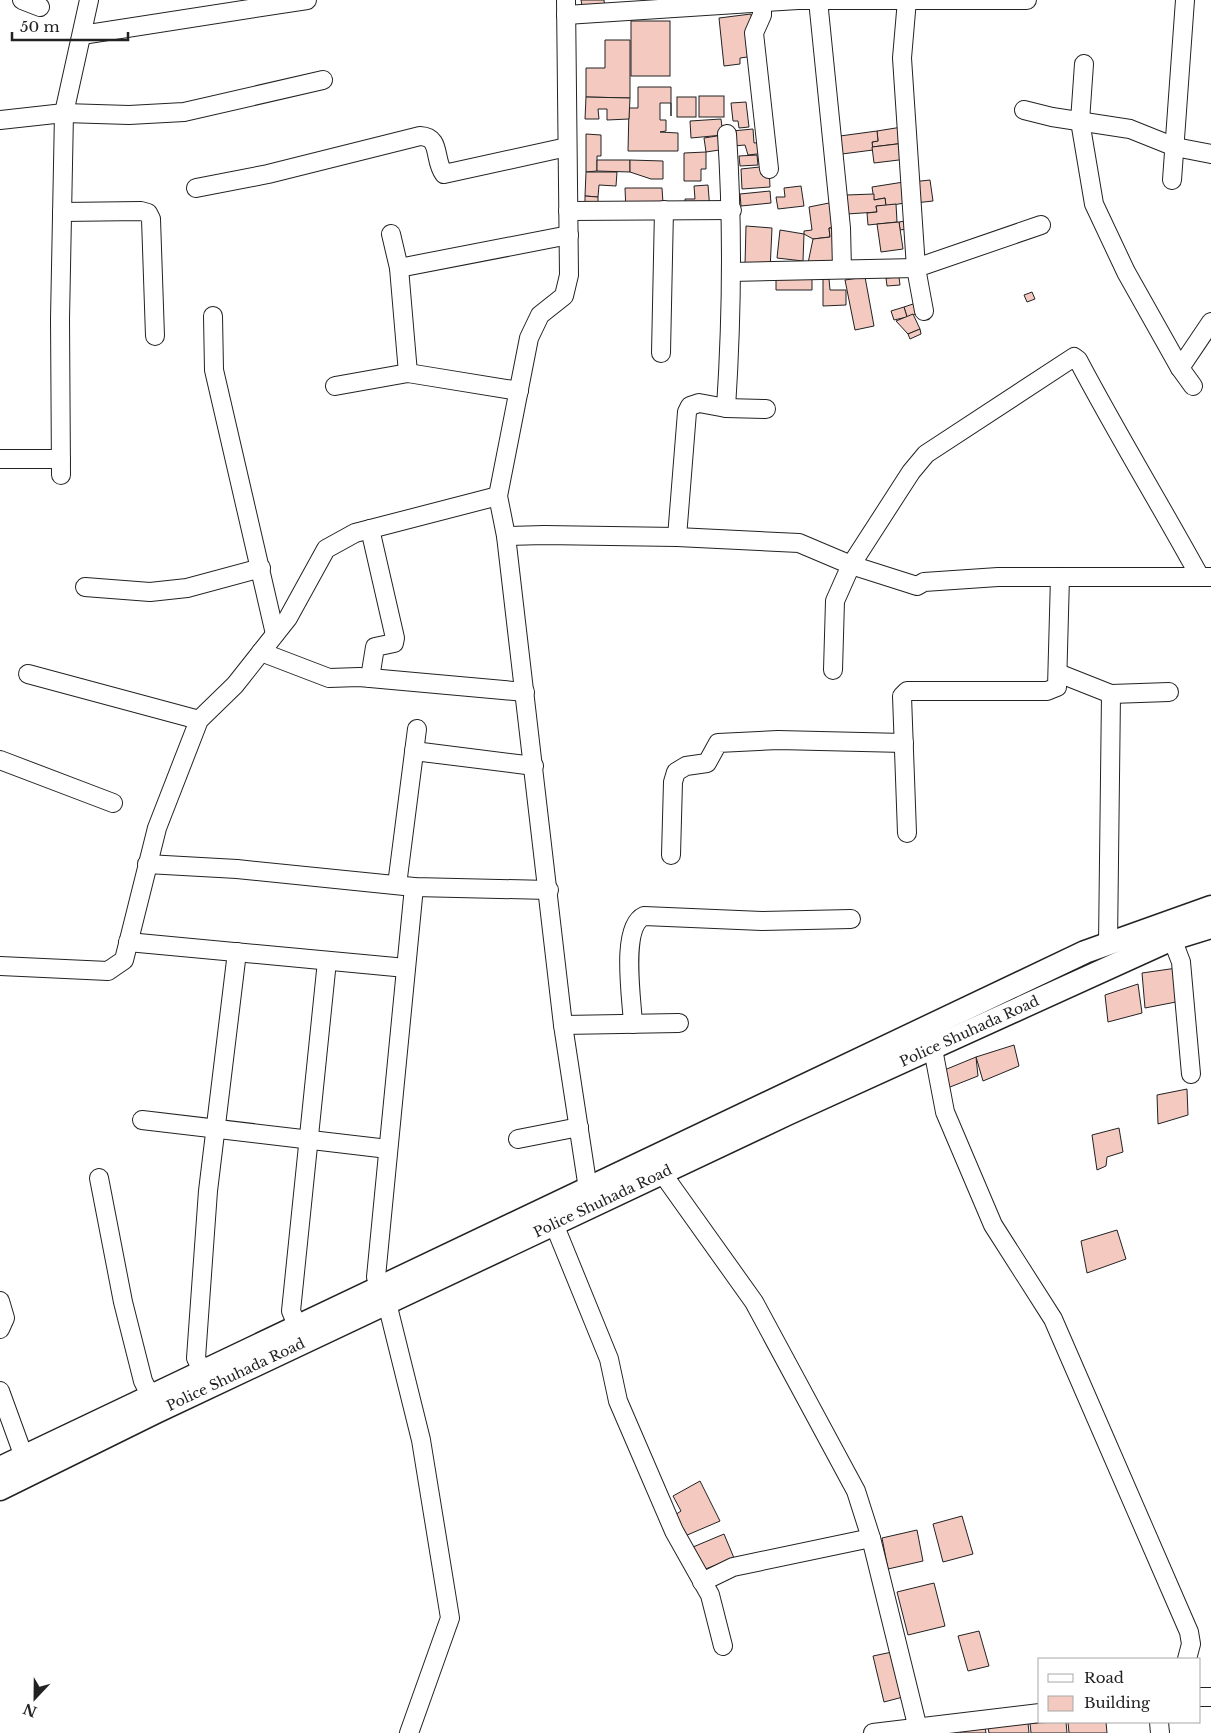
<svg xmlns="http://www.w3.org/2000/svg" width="1211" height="1733" font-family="'Libre Baskerville',serif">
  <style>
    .building { fill: #f3c9c0; stroke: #222 }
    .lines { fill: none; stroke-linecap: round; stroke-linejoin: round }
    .minor-casing { stroke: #222; stroke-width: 20 }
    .major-casing { stroke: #222; stroke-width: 25 }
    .minor { stroke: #fff; stroke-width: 18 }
    .major { stroke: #fff; stroke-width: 22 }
    .labels { text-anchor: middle; stroke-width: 4; stroke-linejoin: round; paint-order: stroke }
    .street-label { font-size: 14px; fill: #222; stroke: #fff }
  </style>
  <rect width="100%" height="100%" fill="#fff"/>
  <g class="building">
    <polygon points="581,0 604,0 605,9 583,11"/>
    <polygon points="751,14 755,56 740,58 740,64 724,66 719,18"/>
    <rect x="631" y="21" width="39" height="55"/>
    <polygon points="605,40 630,40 630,98 586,97 586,68 605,68"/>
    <polygon points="638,87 671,87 671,116 671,103 660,103 660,120 666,120 666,131 660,132 678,133 678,151 628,151 629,108 638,108"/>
    <rect x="699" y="96" width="25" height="21"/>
    <polygon points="586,97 630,98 629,119 607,120 607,109 598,109 599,119 585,119"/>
    <rect x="677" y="97" width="19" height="20"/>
    <polygon points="746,102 749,127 739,128 738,121 733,121 731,103"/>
    <polygon points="721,119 723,135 691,138 690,121"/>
    <polygon points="902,127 905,143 872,147 872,142 878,141 877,131"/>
    <polygon points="753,129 754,143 765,142 766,153 748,155 745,145 733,146 732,131"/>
    <polygon points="877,131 878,141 872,142 873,150 842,154 840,136"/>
    <polygon points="586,134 601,135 601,156 597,156 597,171 586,172"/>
    <polygon points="723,135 726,149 706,152 704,138"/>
    <polygon points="905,143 907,159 874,163 872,147"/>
    <polygon points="706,152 706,169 701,169 701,181 684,181 684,153"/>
    <polygon points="757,155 758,165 740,166 739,156"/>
    <polygon points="597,160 630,160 630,172 597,171"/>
    <polygon points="630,160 663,161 663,179 651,179 630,172"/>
    <polygon points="769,166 770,187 742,189 741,169"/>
    <polygon points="586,172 617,172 616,186 599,185 598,197 585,196"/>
    <polygon points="930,180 933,201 915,203 912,182"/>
    <polygon points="910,181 911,202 886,206 885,198 874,200 872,187"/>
    <polygon points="708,185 710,210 686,212 685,199 695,199 694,186"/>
    <polygon points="801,186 804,206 778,209 776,197 785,197 784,188"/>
    <polygon points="625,188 662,188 663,203 626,212"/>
    <polygon points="770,191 771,203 741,206 740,194"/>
    <polygon points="874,194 874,200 885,198 886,206 876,206 877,212 847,214 846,195"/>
    <polygon points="585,196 598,197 598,209 585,209"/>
    <polygon points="834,202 835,228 829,228 830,237 813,239 804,234 804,231 812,230 809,207"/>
    <polygon points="896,204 897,222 868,225 867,213 877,212 876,206"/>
    <polygon points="912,220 913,228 900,230 899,222"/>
    <polygon points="899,222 903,249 881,252 877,224"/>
    <polygon points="746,226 772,228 770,271 745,265"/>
    <polygon points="829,228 835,228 838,266 807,268 813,239 830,237"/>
    <polygon points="780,230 804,234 803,261 777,258"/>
    <polygon points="776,277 812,278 812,290 776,290"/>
    <polygon points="865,277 874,326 855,330 845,280"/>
    <polygon points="899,277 900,285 887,286 886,278"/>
    <polygon points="823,279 829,279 830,290 846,290 846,305 823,306"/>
    <polygon points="1032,292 1035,299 1027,302 1024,295"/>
    <polygon points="922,301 924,311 907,317 904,307"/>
    <polygon points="904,307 907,317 894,320 891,311"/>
    <polygon points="913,314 920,329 908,334 896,321"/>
    <polygon points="920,329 921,334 910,339 908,334"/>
    <polygon points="1177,968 1181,1001 1145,1008 1142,973"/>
    <polygon points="1138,984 1142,1013 1108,1022 1105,995"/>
    <polygon points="1014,1045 1019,1066 983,1081 976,1057"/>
    <polygon points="976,1057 978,1076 945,1089 942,1071"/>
    <polygon points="1187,1089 1188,1115 1158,1124 1157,1095"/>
    <polygon points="1119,1128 1123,1152 1107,1157 1106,1166 1097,1170 1092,1135"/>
    <polygon points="1117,1230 1126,1259 1087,1273 1081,1241"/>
    <polygon points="700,1481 720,1521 685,1536 675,1515 681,1511 673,1496"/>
    <polygon points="962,1516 973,1554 943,1562 933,1524"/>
    <polygon points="917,1530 923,1561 888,1569 882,1538"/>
    <polygon points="724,1534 734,1558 703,1570 693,1547"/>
    <polygon points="934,1583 945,1626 908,1635 897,1592"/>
    <polygon points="979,1631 989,1666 968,1671 958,1636"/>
    <polygon points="892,1652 903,1697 884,1702 873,1656"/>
    <polygon points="1066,1722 1067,1733 1031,1733 1030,1723"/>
    <polygon points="1068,1722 1106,1722 1107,1733 1069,1733"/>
    <polygon points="1028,1723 1029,1733 989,1733 988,1727"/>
    <polygon points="985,1728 986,1733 960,1733 960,1730"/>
  </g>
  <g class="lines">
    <g class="minor-casing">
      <g id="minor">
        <polyline points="22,0 40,7"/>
        <polyline points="566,0 569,275 564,296 540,315 529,338 498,496 506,536 563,1025 588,1189"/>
        <polyline points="818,0 841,228 842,269"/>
        <polyline points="907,0 902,58 916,268 924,311"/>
        <polyline points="762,3 762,15 754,33 769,169"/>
        <polyline points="566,15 798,0 1027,0"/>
        <polyline points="82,35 307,0"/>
        <polyline points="1084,64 1080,121 1094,204 1126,272 1180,368 1193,386"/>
        <polyline points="1024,110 1052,117 1130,129 1175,147 1211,154"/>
        <polyline points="0,120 64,113 129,115 184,112 323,80"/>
        <polyline points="1172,180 1185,0"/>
        <path d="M196 188 268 174 420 136C442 137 433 159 444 174L567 147"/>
        <polyline points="568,211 732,210"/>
        <polyline points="62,212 141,211 148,213 151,219 155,336"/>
        <polyline points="391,234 399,268 408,373"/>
        <polyline points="399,268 569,235"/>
        <polyline points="731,272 916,268 1041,225"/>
        <polyline points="213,316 214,370 275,634"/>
        <polyline points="661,353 664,210"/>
        <polyline points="1180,368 1211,322"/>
        <polyline points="335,386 408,373 519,391"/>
        <path d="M726 408C732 316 733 226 727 134"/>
        <polyline points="0,459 61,459"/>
        <polyline points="61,475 60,319 64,113 89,0"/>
        <polyline points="506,536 544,535 677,537 799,543 851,565 917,586 924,582 998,577 1211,577"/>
        <polyline points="677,537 687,412 690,406 699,403 726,408 766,409"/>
        <polyline points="85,587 150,592 187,588 261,568"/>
        <polyline points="261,652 329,678 359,677 525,692"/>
        <path d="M833 670 835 601 851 565 911 472 926 454 1074 357 1078 360C1117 434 1160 504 1200 577"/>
        <polyline points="1058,673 1111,694 1169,692"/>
        <polyline points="28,674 199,720"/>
        <polyline points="370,678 375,647 394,643 395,638 370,529"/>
        <polyline points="414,751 534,766"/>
        <polyline points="0,760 113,803"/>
        <polyline points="907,833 902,696 907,691 1047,691 1057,687 1060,577"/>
        <polyline points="671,855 673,782 676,772 686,766 707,763 718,743 778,740 904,743"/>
        <polyline points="147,864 237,869 414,887 549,890"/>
        <polyline points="397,885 417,729"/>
        <polyline points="1168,928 1181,962 1191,1074"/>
        <polyline points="128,942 406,968"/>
        <polyline points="1108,944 1111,694"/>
        <polyline points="0,966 108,971 124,960 157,828 199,720 235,685 288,618 326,549 355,533 498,496"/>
        <path d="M633 1024C632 1000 620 927 644 916L762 921 851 919"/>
        <polyline points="563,1025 679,1023"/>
        <polyline points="933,1049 945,1112 993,1225 1053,1319 1189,1632 1191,1644 1187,1659"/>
        <polyline points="142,1120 388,1149"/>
        <polyline points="518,1139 579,1127"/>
        <polyline points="662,1173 754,1302 856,1491 871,1538 919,1733"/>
        <polyline points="99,1178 123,1302 143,1381 150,1395"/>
        <polyline points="554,1224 609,1359 618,1401 674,1531 710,1595 723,1646"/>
        <polyline points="380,1288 376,1277 414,887"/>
        <polyline points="0,1301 5,1318 0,1329"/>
        <polyline points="387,1303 421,1440 450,1618 409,1733"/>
        <polyline points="297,1325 291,1311 327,961"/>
        <polyline points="202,1371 196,1358 208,1191 237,952"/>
        <polyline points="0,1391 24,1457"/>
        <polyline points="702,1582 733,1567 871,1538"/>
        <polyline points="1200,1697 1211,1697"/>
        <polyline points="1159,1722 1160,1733"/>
        <polyline points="873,1733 1040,1713"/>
      </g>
    </g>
    <g class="major-casing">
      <g id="major">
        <polyline points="0,1468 1085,952 1211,907"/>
        <path id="s1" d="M0 1489 156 1412 787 1114 1172 939 1211 927"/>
      </g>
    </g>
    <use href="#minor" class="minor"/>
    <use href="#major" class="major"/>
  </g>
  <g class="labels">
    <g class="street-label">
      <text dy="5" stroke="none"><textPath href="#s1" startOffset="1072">Police Shuhada Road</textPath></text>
      <text dy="5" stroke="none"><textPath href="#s1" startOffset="668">Police Shuhada Road</textPath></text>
      <text dy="5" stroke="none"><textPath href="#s1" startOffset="262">Police Shuhada Road</textPath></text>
    </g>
  </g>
  <rect x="1038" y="1658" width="162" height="65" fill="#ffffff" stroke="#a7a7a7"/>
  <rect x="1048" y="1674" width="25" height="8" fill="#ffffff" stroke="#a7a7a7"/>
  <text x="1084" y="1683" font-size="15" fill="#222222">Road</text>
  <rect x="1048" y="1696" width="25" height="15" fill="#f3c9c0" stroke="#a7a7a7"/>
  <text x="1084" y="1708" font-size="15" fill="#222222">Building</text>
  <g transform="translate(35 1698) rotate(202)" stroke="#ffffff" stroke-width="4" paint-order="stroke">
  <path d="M0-4L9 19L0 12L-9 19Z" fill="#222222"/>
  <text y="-8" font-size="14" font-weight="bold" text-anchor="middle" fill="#222222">N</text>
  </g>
  <path d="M12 32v8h116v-8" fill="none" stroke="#222222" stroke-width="2.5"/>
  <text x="20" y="32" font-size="15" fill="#222222" stroke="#ffffff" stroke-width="4" paint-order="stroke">50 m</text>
</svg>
